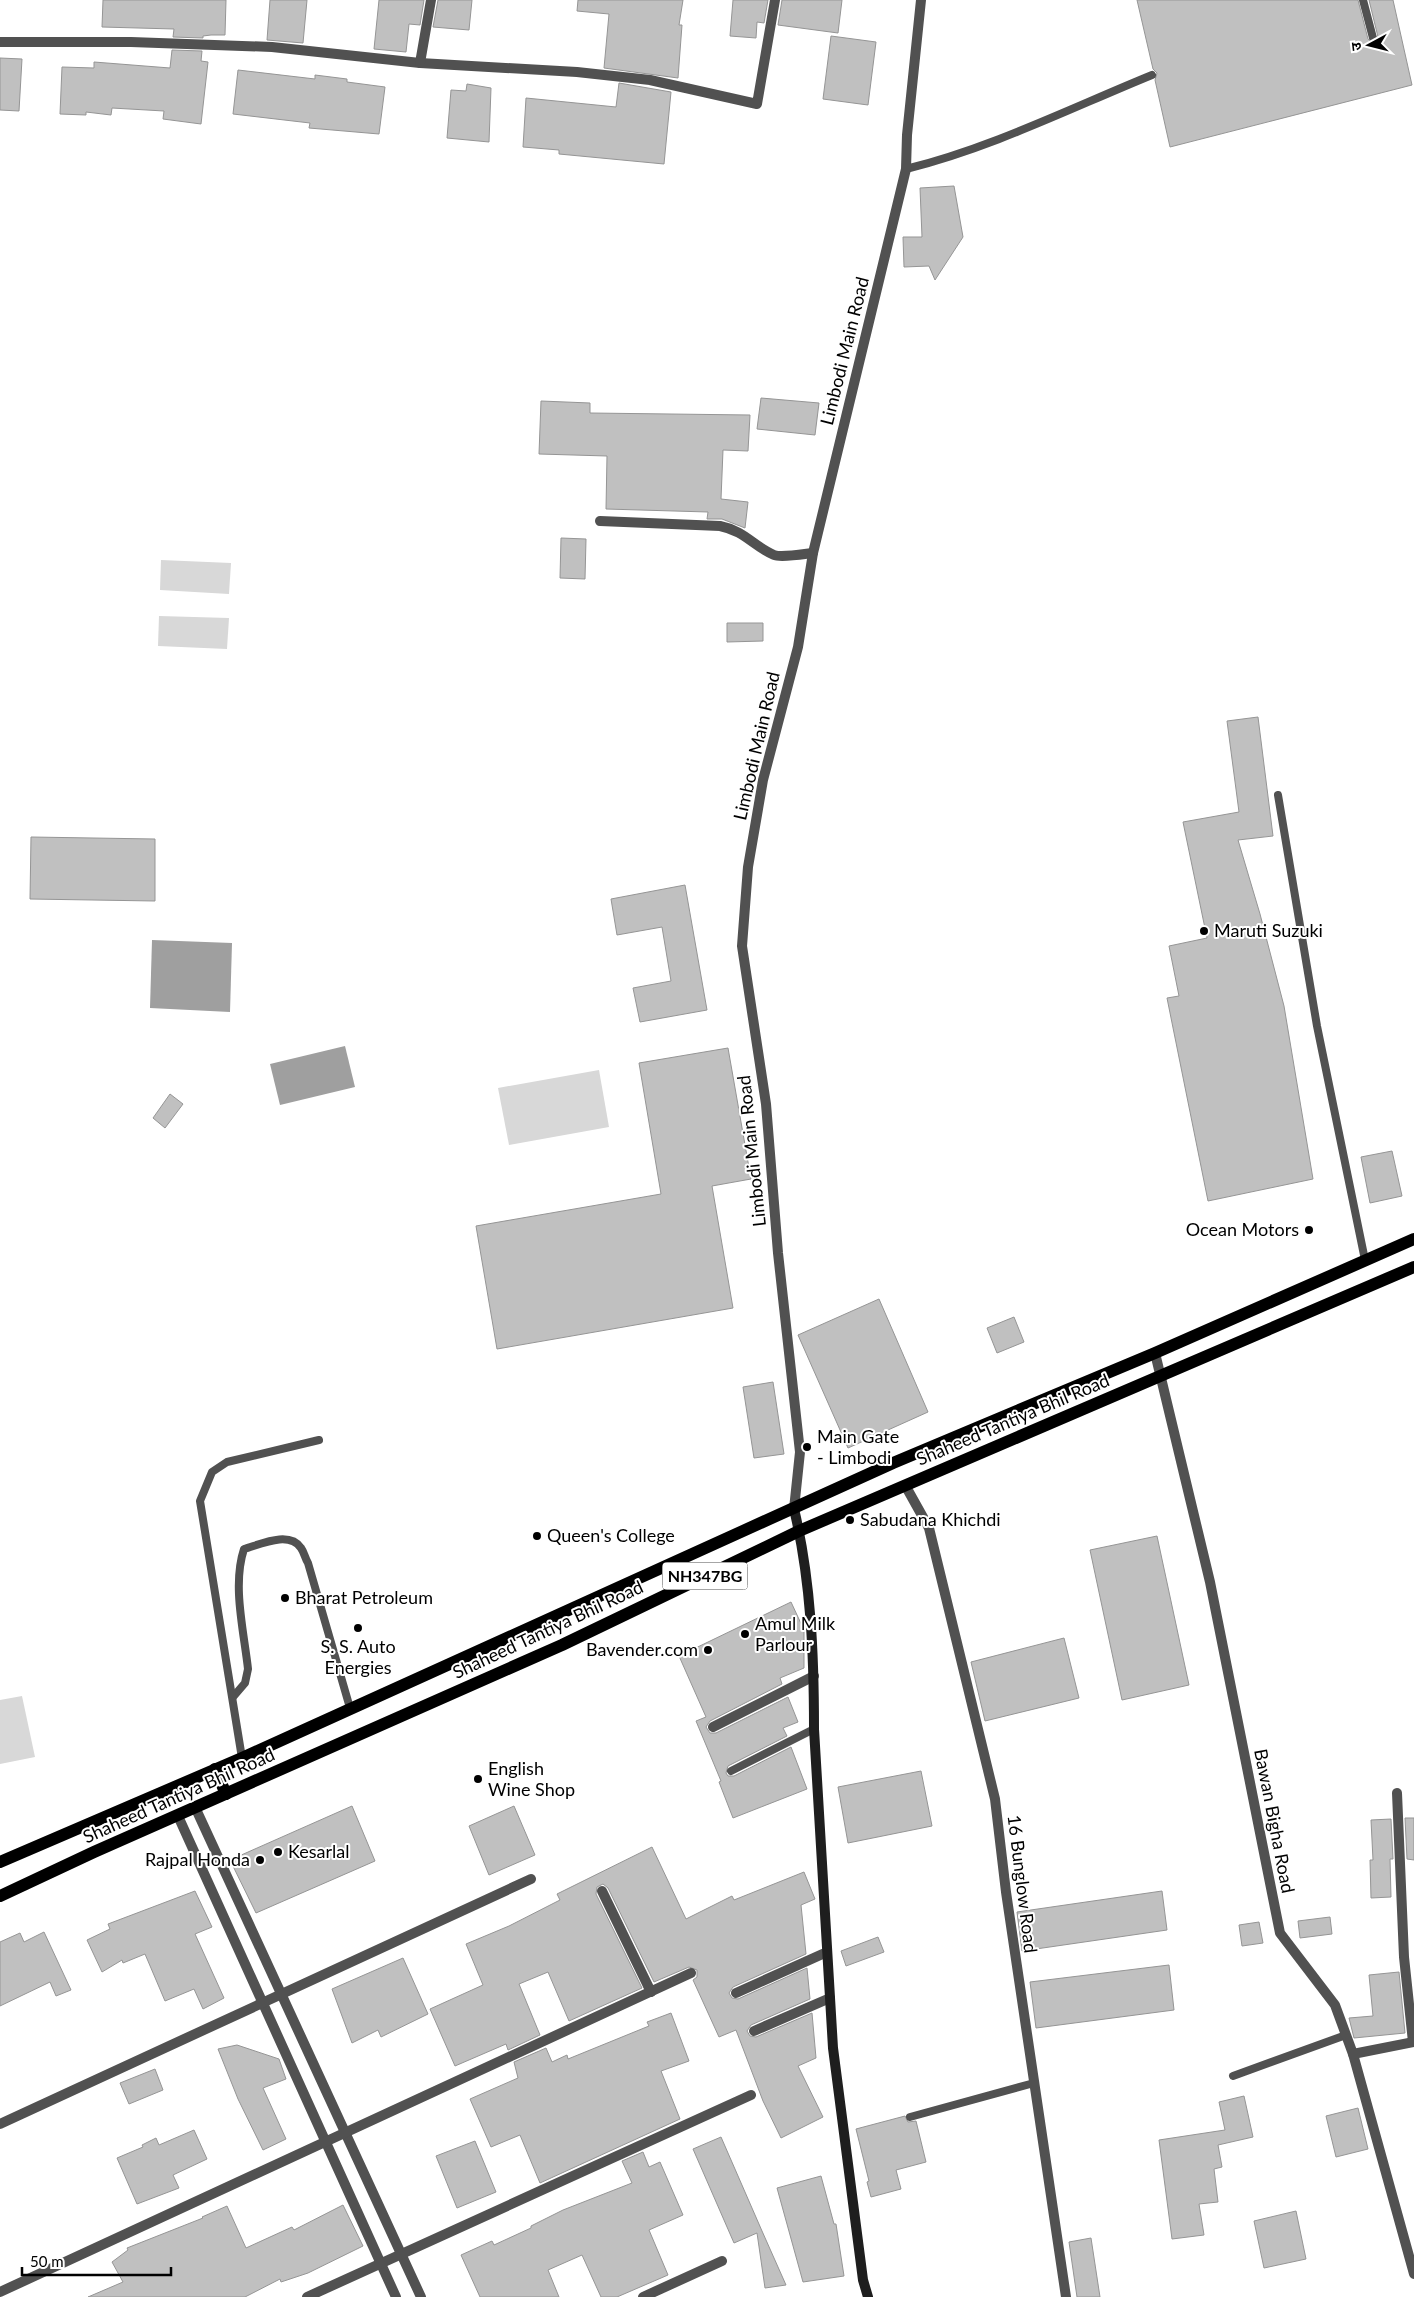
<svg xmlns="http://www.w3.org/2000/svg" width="1414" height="2297" font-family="Lato,'Noto Sans Devanagari',sans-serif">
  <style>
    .green { fill: #d8d8d8 }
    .water { fill: #9f9f9f }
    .building { fill: #c0c0c0; stroke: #959595 }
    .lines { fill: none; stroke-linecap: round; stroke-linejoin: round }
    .lane { stroke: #515151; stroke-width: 8 }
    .street { stroke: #515151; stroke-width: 10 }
    .secondary { stroke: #1e1e1e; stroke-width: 10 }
    .primary { stroke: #000; stroke-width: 12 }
    .poi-dot { fill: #000; stroke: #fff; stroke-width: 2 }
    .labels { text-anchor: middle; stroke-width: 4; stroke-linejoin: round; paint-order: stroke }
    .shield { fill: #fff; stroke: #4c4c4c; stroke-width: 1 }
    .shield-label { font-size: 16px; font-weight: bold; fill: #000 }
    .street-label { font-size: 18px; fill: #000; stroke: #fff }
    .poi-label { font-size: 18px; fill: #000; stroke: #fff; text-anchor: start }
  </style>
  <rect width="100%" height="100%" fill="#fff"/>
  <g class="green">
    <polygon points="161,560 231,563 229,594 160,590"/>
    <polygon points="159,616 229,618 227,649 158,646"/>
    <polygon points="599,1070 609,1127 509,1145 498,1088"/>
    <polygon points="22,1696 35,1757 0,1764 0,1700"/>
  </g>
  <g class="water">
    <polygon points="152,940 232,943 230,1012 150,1008"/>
    <polygon points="345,1046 355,1087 280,1105 270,1064"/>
  </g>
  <g class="building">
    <polygon points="103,0 226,0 225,35 211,35 203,36 203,38 173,37 174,29 102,27"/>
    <polygon points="270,0 307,0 303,43 267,40"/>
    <polygon points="379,0 424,0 420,25 409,24 406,52 374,49"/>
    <polygon points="438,0 472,0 469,30 433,27"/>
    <polygon points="578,0 683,0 679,25 682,25 678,78 604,68 609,14 577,11"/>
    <polygon points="733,0 768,0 764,23 757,22 756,38 730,36"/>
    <polygon points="782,0 842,0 838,33 778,25"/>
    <polygon points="1137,0 1358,0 1368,39 1374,44 1377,42 1378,37 1369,0 1393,0 1412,85 1170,147 1155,80 1157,73 1153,69"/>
    <polygon points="831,36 876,42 868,105 823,99"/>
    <polygon points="172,50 202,51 201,61 208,62 201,124 163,119 164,111 112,108 111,115 86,112 86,115 60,114 62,67 94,68 94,62 170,68"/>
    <polygon points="0,58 22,59 19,111 0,110"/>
    <polygon points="238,70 315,79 315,75 347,79 347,82 385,87 379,134 309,128 310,123 233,114"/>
    <polygon points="619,83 671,92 664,164 559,154 559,150 523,147 526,98 616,107"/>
    <polygon points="467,84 491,88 489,142 447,138 451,90 466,91"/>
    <polygon points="954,186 963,237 935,280 929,266 904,267 903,237 922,237 920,188"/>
    <polygon points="761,398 819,403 815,435 757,429"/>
    <polygon points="541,401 590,403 590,413 750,415 748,451 723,450 721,499 748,502 745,528 722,519 707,519 708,512 606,509 607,456 539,454"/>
    <polygon points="561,538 586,539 585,579 560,578"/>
    <polygon points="727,623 763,623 763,641 727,642"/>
    <polygon points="1258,717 1273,836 1238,840 1260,914 1284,1006 1313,1179 1208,1201 1167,998 1179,996 1169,946 1207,938 1183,822 1239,812 1227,721"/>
    <polygon points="31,837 155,839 155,901 30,899"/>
    <polygon points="685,885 707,1010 640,1022 633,988 671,981 662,927 617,935 611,899"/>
    <polygon points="728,1048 751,1179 712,1186 733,1308 497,1349 476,1226 661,1194 639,1063"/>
    <polygon points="170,1094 183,1104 165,1128 153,1118"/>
    <polygon points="1392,1151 1402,1196 1370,1203 1361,1157"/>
    <polygon points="879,1299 928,1412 848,1448 798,1335"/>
    <polygon points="1014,1317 1024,1342 997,1353 987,1328"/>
    <polygon points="773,1382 784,1454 754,1458 743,1387"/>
    <polygon points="1157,1536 1189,1685 1122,1700 1090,1550"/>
    <polygon points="791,1602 804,1630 804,1668 780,1678 782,1684 710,1721 706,1727 710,1733 716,1733 788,1697 798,1722 783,1728 787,1736 728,1766 726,1773 728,1776 734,1776 791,1747 807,1789 733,1818 719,1782 721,1781 696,1721 706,1717 679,1656"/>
    <polygon points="1064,1638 1079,1698 985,1721 971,1662"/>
    <polygon points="921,1771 932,1826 848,1843 838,1787"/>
    <polygon points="352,1806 375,1861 256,1913 230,1860"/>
    <polygon points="514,1806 535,1855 489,1875 469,1826"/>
    <polygon points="1405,1818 1414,1818 1414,1860 1407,1859"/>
    <polygon points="1391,1819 1393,1859 1390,1859 1391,1897 1371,1898 1370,1860 1373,1860 1371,1820"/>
    <polygon points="652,1847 686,1919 732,1896 734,1900 804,1872 815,1899 801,1905 806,1954 733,1987 729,1993 732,1998 738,1999 807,1968 810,1999 751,2025 747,2031 750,2036 756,2037 812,2013 816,2058 798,2066 823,2117 781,2138 763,2101 736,2030 719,2037 693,1980 697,1977 697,1970 689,1967 654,1982 608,1888 603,1884 597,1887 596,1894 642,1988 569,2021 548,1972 519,1984 540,2035 508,2050 506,2044 455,2066 430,2009 483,1985 466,1944 509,1926 560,1900 557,1894"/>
    <polygon points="195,1891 212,1927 195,1934 224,1998 203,2009 194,1989 165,2001 145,1954 123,1963 122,1960 102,1972 87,1940 110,1929 108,1924"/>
    <polygon points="1162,1891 1167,1930 1022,1951 1017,1912"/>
    <polygon points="1330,1917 1332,1934 1300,1938 1298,1921"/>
    <polygon points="1259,1922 1263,1943 1242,1946 1239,1925"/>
    <polygon points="44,1932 71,1990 56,1996 50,1982 0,2006 0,1942 20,1933 24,1942"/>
    <polygon points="878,1937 884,1952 846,1966 841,1951"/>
    <polygon points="403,1958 428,2014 381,2037 378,2030 352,2043 332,1989"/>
    <polygon points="1169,1965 1174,2010 1036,2028 1030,1982"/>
    <polygon points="1399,1972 1405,2033 1354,2038 1349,2018 1373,2016 1369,1975"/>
    <polygon points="671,2013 689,2061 661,2071 680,2119 540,2183 520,2135 491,2147 470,2099 518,2078 514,2062 546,2048 552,2062 567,2055 568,2059 649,2026 647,2022"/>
    <polygon points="237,2045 279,2059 286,2079 263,2088 286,2139 263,2150 238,2099 218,2049"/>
    <polygon points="155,2069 163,2090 129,2104 120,2083"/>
    <polygon points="1244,2096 1253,2137 1218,2145 1222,2167 1214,2169 1218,2202 1199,2204 1204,2235 1172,2239 1159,2140 1225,2130 1219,2102"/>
    <polygon points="1358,2108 1368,2149 1336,2157 1326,2116"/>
    <polygon points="905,2116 908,2122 916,2121 926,2162 896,2170 901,2189 871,2197 867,2182 869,2181 856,2129"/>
    <polygon points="194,2130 207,2159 173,2175 179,2188 137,2204 117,2158 143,2147 142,2145 156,2138 159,2145"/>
    <polygon points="721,2137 762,2231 786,2285 765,2288 757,2233 734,2243 693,2149"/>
    <polygon points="475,2141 496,2192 457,2208 436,2156"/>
    <polygon points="643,2152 649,2167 660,2162 683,2215 649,2230 668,2275 617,2297 601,2297 582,2255 548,2270 559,2297 480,2297 461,2255 492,2241 494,2245 531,2228 531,2226 563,2210 632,2183 622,2161"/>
    <polygon points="821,2176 834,2224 836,2224 844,2276 803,2282 777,2188"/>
    <polygon points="343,2205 363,2246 308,2273 281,2282 280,2279 245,2297 88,2297 123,2282 112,2262 128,2250 127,2248 203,2218 202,2217 227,2206 246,2248 292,2227 294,2230"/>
    <polygon points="1296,2211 1306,2259 1264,2268 1254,2221"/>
    <polygon points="1091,2238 1100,2297 1077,2297 1069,2242"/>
  </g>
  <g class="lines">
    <g class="lane">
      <polyline points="1363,0 1373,38"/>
      <path d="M906 169C991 148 1071 108 1152 75"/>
      <polyline points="1278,795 1317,1026 1365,1260"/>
      <path d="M233 1697 245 1683 248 1669C244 1632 232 1585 244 1549 259 1545 289 1530 301 1548 304 1552 305 1558 308 1563L350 1708"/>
      <polyline points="242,1758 200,1501 212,1472 227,1462 319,1440"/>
      <polyline points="731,1771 814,1729"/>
      <polyline points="1233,2076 1346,2035"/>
      <polyline points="910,2117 1034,2083"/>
    </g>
    <g class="street">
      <polyline points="0,42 131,42 272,47 420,63 577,72 650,80 757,104 775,0"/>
      <polyline points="420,63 431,0"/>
      <path d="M600 521 720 526C745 531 753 546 774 555 781 558 804 554 813 553"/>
      <polyline points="1155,1353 1210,1582 1280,1933 1335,2005 1353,2054 1414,2274"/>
      <polyline points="905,1485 929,1528 995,1799 1006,1892 1066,2297"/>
      <polyline points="794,1509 800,1452 778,1253 766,1104 742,946 748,867 763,780 798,647 813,553 906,169 907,135 921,0"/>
      <polyline points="713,1727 814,1676"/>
      <polyline points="1397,1793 1404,1957 1413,2042"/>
      <polyline points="195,1807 421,2297"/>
      <polyline points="178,1816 396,2297"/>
      <polyline points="602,1891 651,1992"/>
      <polyline points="736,1993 827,1952"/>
      <polyline points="754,2031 830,1998"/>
      <polyline points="1353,2054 1414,2042"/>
      <polyline points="0,2124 531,1879"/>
      <polyline points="0,2292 691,1973"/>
      <polyline points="307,2297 751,2095"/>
      <polyline points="643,2297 722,2261"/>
    </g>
    <path class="secondary" d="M794 1509C811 1580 814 1655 814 1729L833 2048 863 2280 868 2297"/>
    <g class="primary">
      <polyline points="215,1769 226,1794"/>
      <polyline points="0,1862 242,1758 893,1463 1155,1353 1414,1239"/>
      <polyline points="0,1896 94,1852 562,1645 799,1531 1414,1267"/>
    </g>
  </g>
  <g class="poi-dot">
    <circle cx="1204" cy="931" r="5"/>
    <circle cx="1309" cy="1230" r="5"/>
    <circle cx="807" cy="1447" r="5"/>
    <circle cx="850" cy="1520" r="5"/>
    <circle cx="537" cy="1536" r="5"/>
    <circle cx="285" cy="1598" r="5"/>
    <circle cx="358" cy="1628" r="5"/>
    <circle cx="745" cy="1634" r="5"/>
    <circle cx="708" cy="1650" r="5"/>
    <circle cx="478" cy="1779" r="5"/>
    <circle cx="278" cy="1852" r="5"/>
    <circle cx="260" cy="1860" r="5"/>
  </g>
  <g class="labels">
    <rect class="shield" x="662.5" y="1562.5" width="85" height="27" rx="4"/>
    <g class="shield-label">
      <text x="705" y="1582">NH347BG</text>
    </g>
    <g class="street-label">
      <text transform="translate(845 351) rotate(-76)" y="6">Limbodi Main Road</text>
      <text transform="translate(757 746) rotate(-77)" y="6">Limbodi Main Road</text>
      <text transform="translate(752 1151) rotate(-96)" y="6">Limbodi Main Road</text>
      <text transform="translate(1013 1420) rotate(-23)" y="6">Shaheed Tantiya Bhil Road</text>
      <text transform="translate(548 1630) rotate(-25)" y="6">Shaheed Tantiya Bhil Road</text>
      <text transform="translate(179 1796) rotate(-24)" y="6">Shaheed Tantiya Bhil Road</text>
      <text transform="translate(1274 1821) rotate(79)" y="6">Bawan Bigha Road</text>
      <text transform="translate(1022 1884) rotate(83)" y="6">16 Bunglow Road</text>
    </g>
    <g class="poi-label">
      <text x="1214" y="937">Maruti Suzuki</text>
      <text x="1299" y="1236" text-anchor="end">Ocean Motors</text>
      <text x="817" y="1443">Main Gate<tspan x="817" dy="21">- Limbodi</tspan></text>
      <text x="860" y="1526">Sabudana Khichdi</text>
      <text x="547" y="1542">Queen's College</text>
      <text x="295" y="1604">Bharat Petroleum</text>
      <text x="755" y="1630">Amul Milk<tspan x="755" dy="21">Parlour</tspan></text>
      <text x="358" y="1653" text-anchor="middle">S. S. Auto<tspan x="358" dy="21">Energies</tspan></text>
      <text x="698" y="1656" text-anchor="end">Bavender.com</text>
      <text x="488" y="1775">English<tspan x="488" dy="21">Wine Shop</tspan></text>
      <text x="288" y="1858">Kesarlal</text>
      <text x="250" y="1866" text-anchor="end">Rajpal Honda</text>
    </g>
  </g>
  <g transform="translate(1369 45) rotate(263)" stroke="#ffffff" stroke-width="4" paint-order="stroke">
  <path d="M0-4L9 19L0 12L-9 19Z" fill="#000000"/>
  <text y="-8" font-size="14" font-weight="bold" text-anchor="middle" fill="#000000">उ</text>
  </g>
  <path d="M22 2267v8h149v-8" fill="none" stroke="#000000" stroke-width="2.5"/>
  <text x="30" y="2267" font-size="15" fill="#000000" stroke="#ffffff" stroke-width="4" paint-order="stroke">50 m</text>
</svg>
